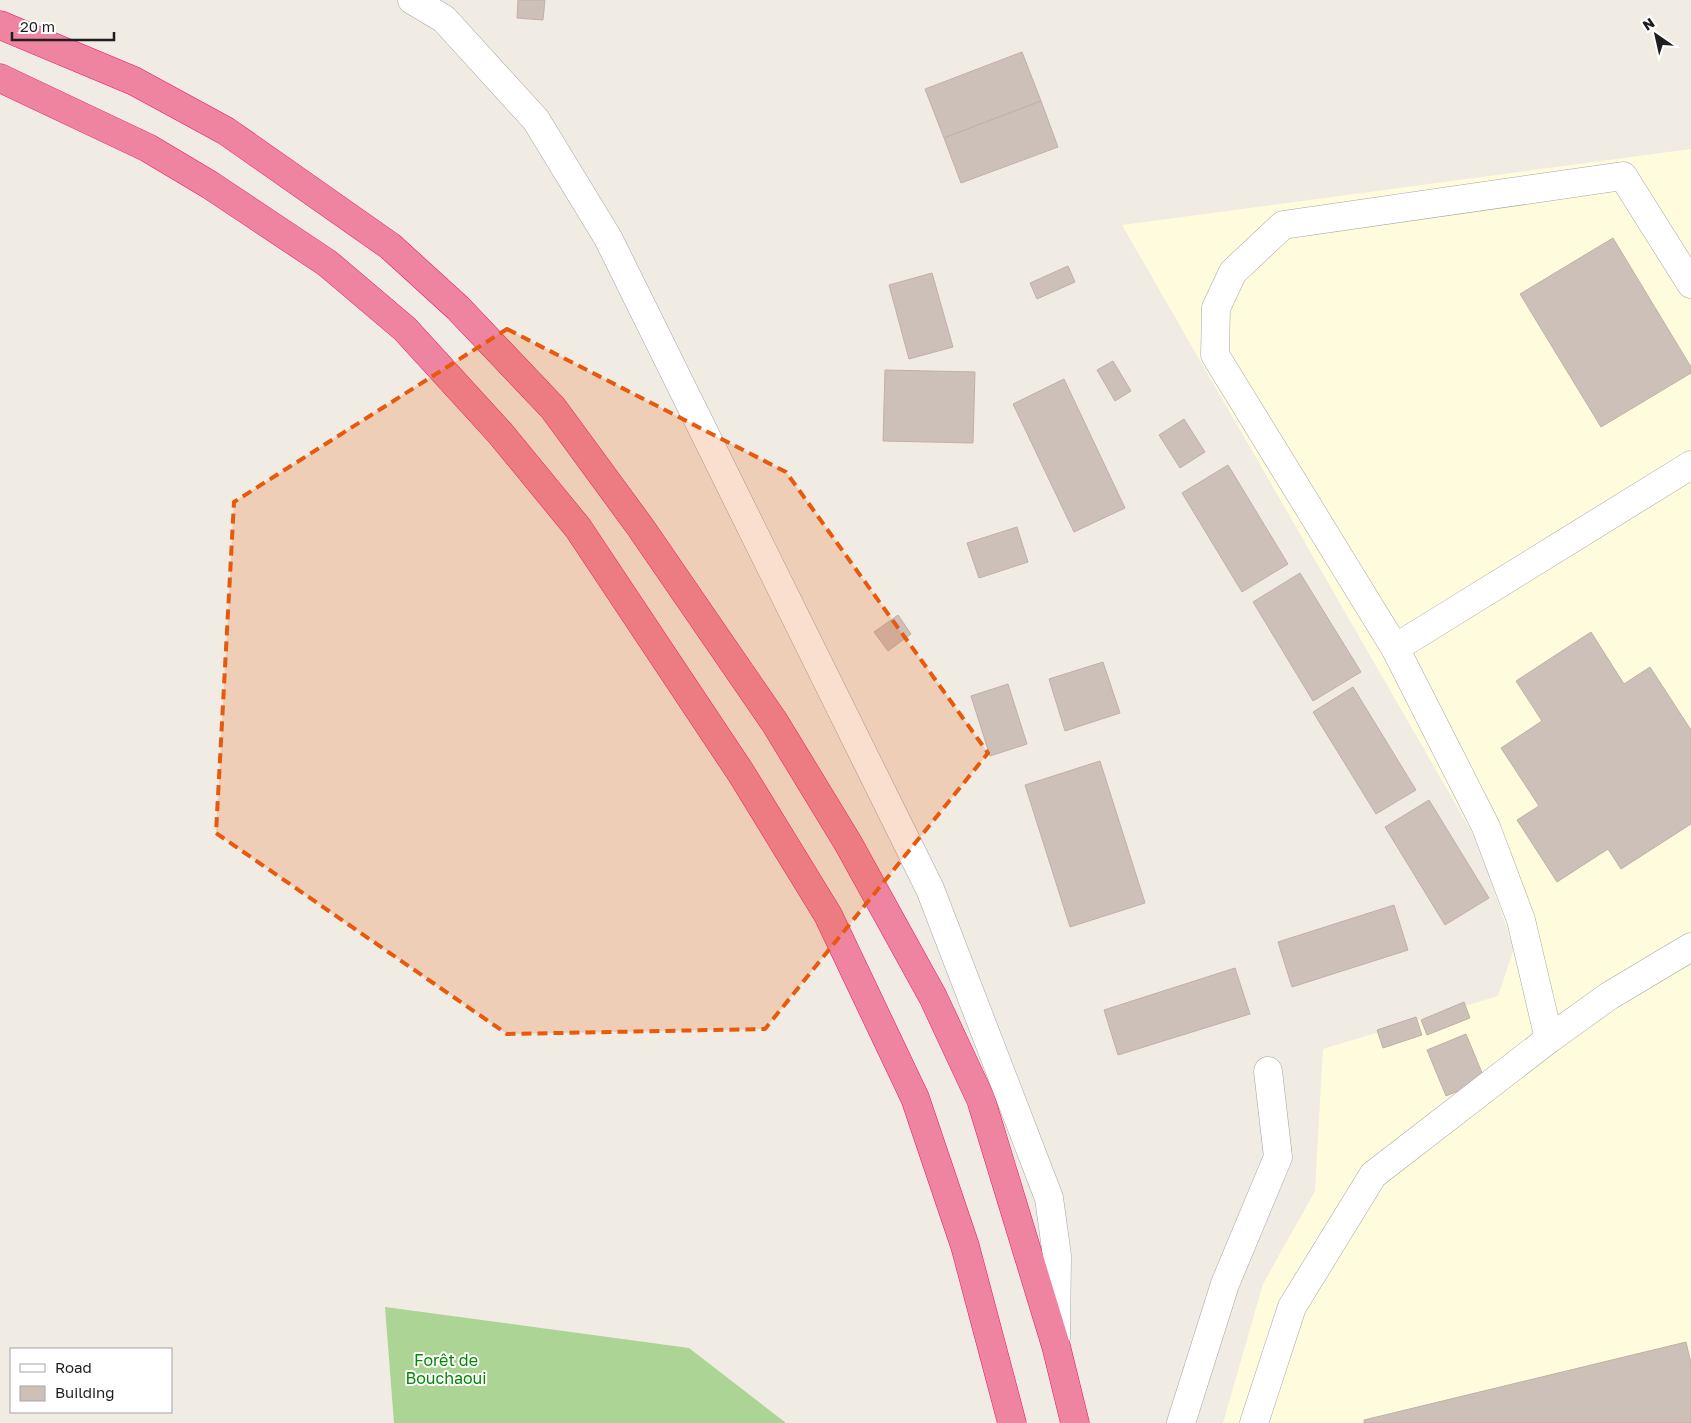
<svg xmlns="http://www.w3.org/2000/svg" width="1691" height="1423" font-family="'Golos Text',sans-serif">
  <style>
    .education { fill: #fffcde }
    .forest { fill: #acd494 }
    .building { fill: #cdc0b9; stroke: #c4afa4 }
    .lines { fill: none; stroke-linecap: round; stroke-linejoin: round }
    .street-casing { stroke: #a5a5a5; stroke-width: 29 }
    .highway-casing { stroke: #ec1370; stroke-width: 29 }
    .street { stroke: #fff; stroke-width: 28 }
    .highway { stroke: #ef84a1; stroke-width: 28 }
    .marked { fill: #e8590c; fill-opacity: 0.2; stroke: #e8590c; stroke-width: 4; stroke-dasharray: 10 6; stroke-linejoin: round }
    .labels { text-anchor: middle; stroke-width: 4; stroke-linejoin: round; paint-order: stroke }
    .park-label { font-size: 16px; fill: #018801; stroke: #fff }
  </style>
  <rect width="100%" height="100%" fill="#f0ebe3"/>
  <polygon class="education" points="1691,149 1691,1423 1223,1423 1263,1284 1315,1191 1323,1049 1498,996 1514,949 1478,843 1122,225"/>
  <polygon class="forest" points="385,1307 689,1348 786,1423 394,1423"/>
  <g class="building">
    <polygon points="518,0 545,0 543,20 517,18"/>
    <polygon points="1022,52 1041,101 944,138 925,89"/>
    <polygon points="1041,101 1058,147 961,183 944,138"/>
    <polygon points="1613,238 1691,367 1691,373 1601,427 1520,294"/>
    <polygon points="1068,266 1075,282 1037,299 1030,283"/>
    <polygon points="932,273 953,347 909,359 889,285"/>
    <polygon points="1113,361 1131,391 1115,401 1097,370"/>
    <polygon points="885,370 975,372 973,443 883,441"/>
    <polygon points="1064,379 1125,508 1074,532 1013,404"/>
    <polygon points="1184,419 1205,452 1180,468 1159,435"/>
    <polygon points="1228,465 1288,564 1242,592 1182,493"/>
    <polygon points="1017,527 1028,562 979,578 967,543"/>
    <polygon points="1300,573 1361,672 1313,701 1253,602"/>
    <polygon points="898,615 911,634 888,651 874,632"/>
    <polygon points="1591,632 1624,684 1650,667 1691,730 1691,824 1621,869 1608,849 1557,882 1517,820 1539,806 1501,748 1542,721 1516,681"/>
    <polygon points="1103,662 1120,713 1065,731 1049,679"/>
    <polygon points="1008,684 1027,744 990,756 971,696"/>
    <polygon points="1353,687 1416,790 1376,814 1313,712"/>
    <polygon points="1100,761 1145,903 1070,927 1025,785"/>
    <polygon points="1429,800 1489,898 1445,925 1385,827"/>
    <polygon points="1394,905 1408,950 1292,987 1278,942"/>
    <polygon points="1235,968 1250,1014 1118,1055 1104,1010"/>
    <polygon points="1464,1002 1470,1018 1427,1035 1421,1020"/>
    <polygon points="1416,1017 1422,1035 1383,1048 1377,1030"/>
    <polygon points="1466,1034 1485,1080 1446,1096 1427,1050"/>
    <polygon points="1686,1342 1691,1363 1691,1423 1364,1423 1364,1420"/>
  </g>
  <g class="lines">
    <g class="street-casing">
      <g id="street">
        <polyline points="412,0 444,19 536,120 608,238 930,889 1049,1198 1057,1256 1056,1337"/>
        <polyline points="1395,648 1691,465"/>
        <polyline points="1549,1039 1521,920 1486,827 1395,648 1215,355 1216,308 1233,272 1283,225 1623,176 1691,284"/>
        <polyline points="1181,1423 1225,1284 1278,1157 1268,1071"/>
        <polyline points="1254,1423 1292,1307 1373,1175 1549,1039 1609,996 1691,947"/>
      </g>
    </g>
    <g class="highway-casing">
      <g id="highway">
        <polyline points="0,25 134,81 226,131 390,246 458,308 553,408 641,528 775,723 848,843 933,997 981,1100 1056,1346 1075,1423"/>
        <polyline points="0,78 148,148 210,185 327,263 405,329 500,433 578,528 741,773 828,915 915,1098 965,1246 1012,1423"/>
      </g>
    </g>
    <use href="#street" class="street"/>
    <use href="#highway" class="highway"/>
  </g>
  <path class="marked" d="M507 329 786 472 988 753 765 1029 507 1034 216 833 234 502Z"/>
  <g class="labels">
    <g class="park-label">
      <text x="446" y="1366">Forêt de<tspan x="446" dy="18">Bouchaoui</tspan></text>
    </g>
  </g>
  <rect x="10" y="1348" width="162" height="65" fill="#ffffff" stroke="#a5a5a5"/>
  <rect x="20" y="1364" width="25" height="8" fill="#ffffff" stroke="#a5a5a5"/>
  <text x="55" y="1373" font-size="15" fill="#1e1e1e">Road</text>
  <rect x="20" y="1386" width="25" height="15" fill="#cdc0b9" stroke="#a5a5a5"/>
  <text x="55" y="1398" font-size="15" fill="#1e1e1e">Building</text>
  <g transform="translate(1656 35) rotate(326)" stroke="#ffffff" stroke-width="4" paint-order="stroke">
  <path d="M0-4L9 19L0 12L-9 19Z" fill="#1e1e1e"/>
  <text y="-8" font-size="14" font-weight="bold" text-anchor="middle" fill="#1e1e1e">N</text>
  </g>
  <path d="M12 32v8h102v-8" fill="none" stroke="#1e1e1e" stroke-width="2.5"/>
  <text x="20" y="32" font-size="15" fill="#1e1e1e" stroke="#ffffff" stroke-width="4" paint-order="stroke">20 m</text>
</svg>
